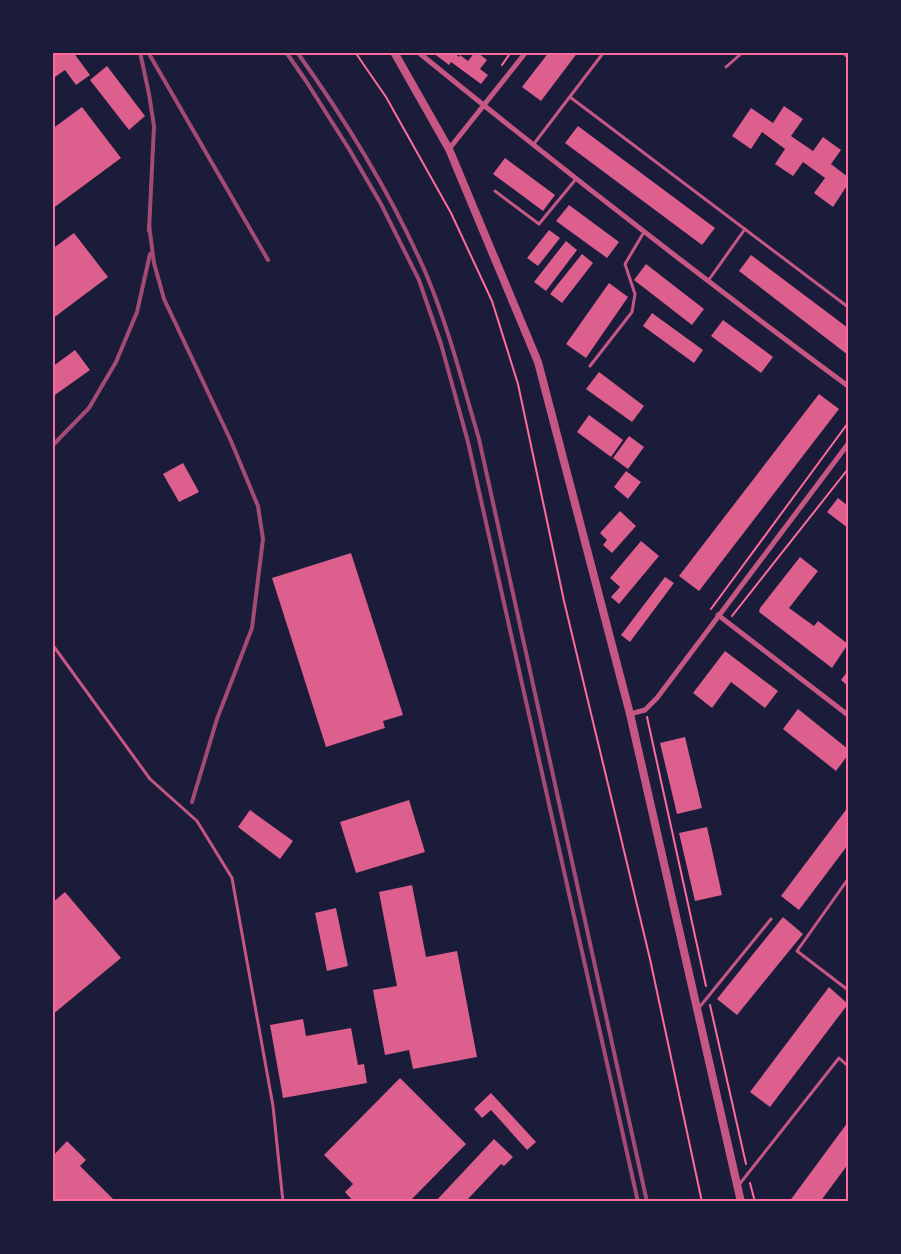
<svg xmlns="http://www.w3.org/2000/svg" width="901" height="1254" font-family="Roboto,sans-serif">
  <style>
    .building { fill: #dd5f8e }
    .lines { fill: none; stroke-linecap: round; stroke-linejoin: round }
    .path { stroke: #ff6b9d; stroke-width: 2 }
    .service { stroke: #c65784; stroke-width: 3 }
    .minor { stroke: #c65784; stroke-width: 5 }
    .tertiary { stroke: #c65784; stroke-width: 8 }
    .rail { stroke: #a44b75; stroke-width: 4 }
    .neatline { fill: none; stroke: #ff6b9d; stroke-width: 2 }
  </style>
  <rect width="100%" height="100%" fill="#1b1b3a"/>
  <g class="building">
    <polygon points="52,52 73,52 90,75 76,85 65,70 52,79"/>
    <polygon points="432,52 453,52 459,57 460,55 468,61 475,52 477,52 487,60 480,69 488,75 481,84 451,62 449,65"/>
    <polygon points="549,52 578,52 541,101 522,87"/>
    <polygon points="107,66 145,116 129,130 90,80"/>
    <polygon points="784,106 803,119 791,136 813,151 823,137 841,150 831,164 848,177 848,184 833,207 814,193 825,178 803,162 793,176 775,164 785,149 762,132 751,149 732,136 751,108 773,123"/>
    <polygon points="82,107 121,158 52,209 52,129"/>
    <polygon points="578,126 715,228 702,245 565,143"/>
    <polygon points="505,158 555,195 543,211 493,174"/>
    <polygon points="569,205 619,242 607,258 556,221"/>
    <polygon points="549,230 560,238 538,266 527,258"/>
    <polygon points="74,233 108,277 52,319 52,249"/>
    <polygon points="566,241 577,250 546,291 534,282"/>
    <polygon points="582,254 593,263 562,303 550,294"/>
    <polygon points="751,255 848,328 848,355 739,271"/>
    <polygon points="646,264 704,309 692,325 634,280"/>
    <polygon points="609,283 628,297 586,358 566,344"/>
    <polygon points="652,313 703,350 694,363 643,326"/>
    <polygon points="723,320 773,357 761,373 711,336"/>
    <polygon points="75,350 90,370 52,397 52,367"/>
    <polygon points="599,372 644,406 632,422 586,389"/>
    <polygon points="819,394 839,409 699,591 679,576"/>
    <polygon points="589,415 623,440 611,457 577,432"/>
    <polygon points="629,436 644,447 628,469 613,458"/>
    <polygon points="183,463 199,492 179,502 163,474"/>
    <polygon points="626,471 641,482 628,499 614,487"/>
    <polygon points="838,498 848,506 848,528 827,512"/>
    <polygon points="620,511 636,526 612,553 603,545 607,540 600,533"/>
    <polygon points="641,541 659,556 619,604 611,597 620,587 610,578"/>
    <polygon points="351,553 403,715 383,721 385,728 326,747 272,578"/>
    <polygon points="800,557 818,571 789,608 814,626 818,621 848,644 832,668 759,612 760,608"/>
    <polygon points="665,577 674,583 630,642 621,635"/>
    <polygon points="725,651 778,691 765,708 731,682 712,708 693,693"/>
    <polygon points="848,671 848,686 841,680"/>
    <polygon points="798,709 848,749 848,755 836,771 783,729"/>
    <polygon points="685,737 702,808 677,814 660,743"/>
    <polygon points="409,800 425,852 356,873 340,822"/>
    <polygon points="848,807 848,845 799,910 781,896"/>
    <polygon points="250,810 293,841 280,859 238,827"/>
    <polygon points="707,827 722,895 695,901 679,833"/>
    <polygon points="412,885 426,957 457,951 477,1057 413,1069 409,1050 385,1055 373,990 397,986 379,892"/>
    <polygon points="65,892 121,958 52,1015 52,903"/>
    <polygon points="336,908 348,966 327,971 315,913"/>
    <polygon points="783,917 803,934 737,1015 717,999"/>
    <polygon points="829,987 848,1004 770,1107 750,1092"/>
    <polygon points="303,1019 306,1036 351,1028 358,1065 364,1064 367,1083 283,1098 270,1025"/>
    <polygon points="400,1078 466,1144 409,1202 379,1202 377,1199 374,1202 354,1202 345,1192 353,1184 324,1155"/>
    <polygon points="491,1093 536,1142 527,1150 491,1110 482,1118 474,1109"/>
    <polygon points="848,1122 848,1164 820,1202 789,1202"/>
    <polygon points="494,1139 513,1157 504,1166 501,1164 467,1200 468,1202 435,1202"/>
    <polygon points="67,1141 86,1160 80,1166 116,1202 57,1202 52,1197 52,1157"/>
  </g>
  <g class="lines">
    <g class="path">
      <polyline points="355,52 386,97 451,213 492,301 518,384 564,601 650,959 702,1202"/>
      <polyline points="502,65 511,52"/>
      <polyline points="711,609 848,423"/>
      <polyline points="732,616 848,469"/>
      <polyline points="647,717 706,986"/>
      <polyline points="710,1005 746,1164"/>
      <polyline points="750,1183 755,1202"/>
    </g>
    <g class="service">
      <polyline points="726,67 743,52"/>
      <polyline points="570,97 848,307"/>
      <polyline points="533,145 604,52"/>
      <polyline points="495,191 539,224 576,179"/>
      <polyline points="708,281 745,229"/>
      <polyline points="590,366 632,312 635,294 625,264 644,232"/>
      <polyline points="52,644 150,779 197,821 232,878 273,1106 283,1202"/>
      <polyline points="848,879 797,951 848,990"/>
      <polyline points="698,1009 771,919"/>
      <polyline points="738,1186 839,1058 848,1066"/>
    </g>
    <g class="minor">
      <path d="M418 52C559 167 702 278 848 386"/>
      <polyline points="449,149 526,52"/>
      <polyline points="718,615 848,715"/>
      <polyline points="630,714 645,710 657,698 848,444"/>
    </g>
    <g class="tertiary">
      <polyline points="394,52 449,149 538,362 630,714 741,1202"/>
      <polyline points="846,52 848,54"/>
    </g>
    <g class="rail">
      <polyline points="140,52 149,94 154,126 149,231"/>
      <polyline points="148,52 268,260"/>
      <polyline points="286,52 306,81 349,149 381,204 419,280 441,344 468,442 638,1202"/>
      <path d="M297 52C347 122 393 197 427 276 449 329 463 385 479 439L647 1202"/>
      <polyline points="149,225 154,263 164,299 231,441 258,506 263,539 252,628 217,719 192,802"/>
      <polyline points="52,446 89,408 116,362 137,312 150,254"/>
    </g>
  </g>
  <rect width="901" height="1254" fill="none" stroke="#1b1b3a" stroke-width="108"/>
  <rect x="54" y="54" width="793" height="1146" class="neatline"/>
</svg>
